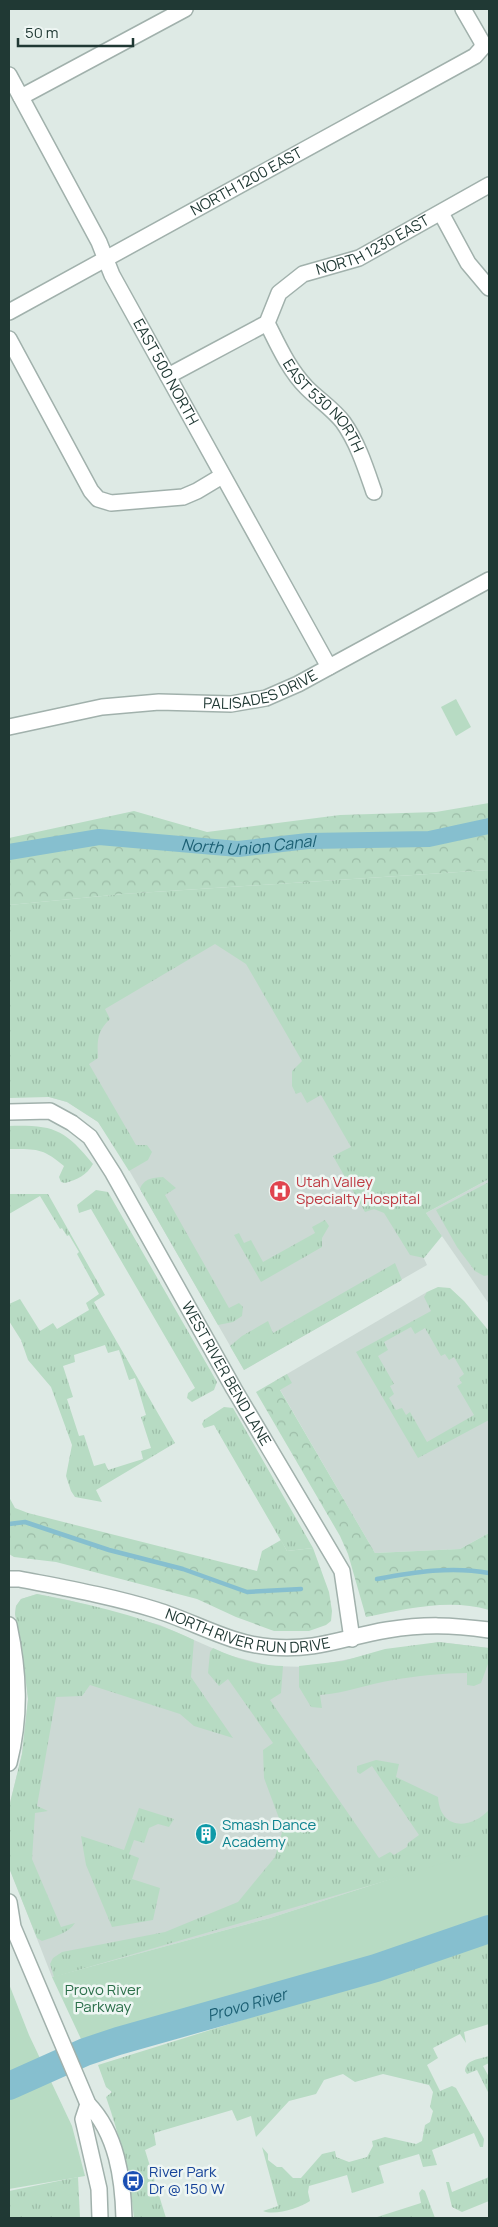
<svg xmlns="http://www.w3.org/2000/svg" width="498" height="2227" font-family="Manrope,sans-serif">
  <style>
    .built { fill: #ccd9d4 }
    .grass { fill: url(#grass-tufts); fill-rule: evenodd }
    .forest { fill: url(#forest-crowns) }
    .green { fill: #b7dbc3 }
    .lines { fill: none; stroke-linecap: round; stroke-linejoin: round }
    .stream { stroke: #86bfcf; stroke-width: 4.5 }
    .canal { stroke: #86bfcf; stroke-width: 16 }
    .river { stroke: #86bfcf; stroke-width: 28 }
    .minor-casing { stroke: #a1b1ac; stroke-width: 18 }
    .minor { stroke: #fff; stroke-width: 15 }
    .labels { text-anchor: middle; stroke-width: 5; stroke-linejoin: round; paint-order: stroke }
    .street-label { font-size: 15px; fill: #203934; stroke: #eef6f3 }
    .health-label { font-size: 15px; fill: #be3a42; stroke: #eef6f3; text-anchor: start }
    .culture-label { font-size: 15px; fill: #0d838f; stroke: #eef6f3; text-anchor: start }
    .park-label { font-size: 15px; fill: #2b6f4a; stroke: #eef6f3 }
    .transit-label { font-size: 15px; fill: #164399; stroke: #eef6f3; text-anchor: start }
    .water-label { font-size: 16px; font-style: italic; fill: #1b5f73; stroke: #eef6f3 }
  </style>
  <defs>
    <pattern id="grass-tufts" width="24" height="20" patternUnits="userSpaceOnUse" patternTransform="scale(1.25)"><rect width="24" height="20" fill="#b7dbc3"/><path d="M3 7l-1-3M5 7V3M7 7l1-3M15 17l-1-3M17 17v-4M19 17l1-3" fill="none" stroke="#9dbda8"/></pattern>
    <pattern id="forest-crowns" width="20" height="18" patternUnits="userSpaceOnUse" patternTransform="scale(1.25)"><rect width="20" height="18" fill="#b7dbc3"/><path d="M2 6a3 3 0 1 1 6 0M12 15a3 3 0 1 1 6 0" fill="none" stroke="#9dbda8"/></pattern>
  </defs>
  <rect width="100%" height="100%" fill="#deeae5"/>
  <g class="built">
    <polygon points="251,887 427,1265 244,1370 114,1144 98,1122 67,1102 49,1097 123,894"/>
    <polygon points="489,1179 489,1304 426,1213"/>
    <polygon points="427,1292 489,1393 489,1533 460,1549 375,1553 275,1381"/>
    <polygon points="37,1594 68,1600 160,1625 228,1655 271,1666 307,1667 439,1642 489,1648 489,1850 409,1873 270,1918 52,1977 9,1867 9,1807 22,1754 28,1699 22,1649 15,1614 16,1606 21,1599"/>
  </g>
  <g class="grass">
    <path d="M489 870V1179L426 1213 442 1236 424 1258 410 1255 384 1213 374 1209 365 1212 333 1156 351 1147 321 1095 307 1103 301 1092 296 1094 292 1086V1071L302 1061 246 964 215 944 105 1009 110 1019C97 1031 97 1041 98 1058L89 1064 136 1145H147L152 1152 148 1160 129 1171 98 1122 67 1102 49 1097 9 1098V905L123 894Z"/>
    <path d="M9 1126C54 1125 64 1129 93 1164 87 1175 77 1180 65 1183L61 1182 59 1177 64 1166C43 1148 36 1149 9 1149Z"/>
    <path d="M163 1177 176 1188 165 1195 229 1308 239 1303 243 1307 242 1316 233 1322 218 1325 140 1189C144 1178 153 1178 163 1177Z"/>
    <polygon points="489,1182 489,1275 484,1276 475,1271 457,1247 436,1210"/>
    <polygon points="96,1190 108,1192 217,1382 214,1390 192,1402 187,1398 188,1393 195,1388 91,1209 79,1213 77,1205"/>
    <path d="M9 1194H48L105 1295 94 1302 175 1443 96 1490 102 1502 75 1497 71 1491 66 1476 72 1445 51 1387 28 1360 21 1340 9 1321V1304L20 1299 40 1331 53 1323 57 1329 89 1310 86 1303 99 1294 77 1254 79 1252 69 1235 67 1236 62 1228 60 1229 40 1196 9 1214ZM105 1345 108 1353 119 1350 129 1380 135 1378 146 1415 141 1417 151 1448 141 1451 143 1459 108 1470 105 1463 94 1466 84 1435 79 1436 67 1399 73 1397 63 1366 75 1362 74 1355Z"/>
    <polygon points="325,1220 329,1226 322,1238 322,1247 261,1282 234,1235 239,1233 244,1243 251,1240 263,1262 315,1233 312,1227"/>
    <polygon points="395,1263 402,1280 244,1370 230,1346 242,1336 268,1321 273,1333"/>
    <path d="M438 1287 450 1288 464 1301 489 1331V1420L418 1458 356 1352 431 1311 424 1297 427 1292ZM411 1327 415 1334 425 1328 441 1356 445 1354 449 1360 454 1357 464 1374 459 1378 462 1383 457 1386 474 1415 427 1442 410 1412 406 1415 402 1408 396 1410 389 1398 394 1394 390 1386 394 1384 378 1356 388 1350 384 1342Z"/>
    <polygon points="224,1407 233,1408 313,1548 287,1551 214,1425 204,1428 202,1424 204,1420"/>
    <path d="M37 1594C90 1604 146 1617 194 1640L191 1677 233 1738 194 1726 180 1714 90 1685 82 1696 56 1697 37 1806 48 1811 35 1813 32 1859 61 1927 75 1923C69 1933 53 1937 42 1941L37 1938 9 1868V1807L22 1754 28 1699 22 1649 15 1614 16 1606 21 1599Z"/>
    <path d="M439 1642 489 1648V1661L481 1683 474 1686 467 1685V1673C443 1673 417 1676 393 1680 368 1684 346 1693 320 1695L322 1708 311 1707 299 1687V1666L343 1661 385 1649Z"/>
    <path d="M213 1648C234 1658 260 1666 283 1666L281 1693 270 1700 379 1858 390 1852 394 1855 407 1847 408 1843 419 1835 372 1766 360 1774 357 1772V1766L376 1760 399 1764 396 1777 438 1797C440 1830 470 1830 489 1810V1851L54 1977 50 1964 53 1958 62 1952 165 1932 238 1902 275 1857 283 1829 264 1778 263 1750 273 1743 228 1679 219 1686 208 1673 210 1652Z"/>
    <polygon points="139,1808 174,1819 169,1827 158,1824 149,1828 144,1843 134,1840 129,1854 139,1858 132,1879 160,1888 153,1920 112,1927 86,1865 81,1836 124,1850"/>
    <path d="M489 1943V2024L464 2032 466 2043 460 2034 433 2048 438 2058 427 2065 440 2091 452 2086 456 2088 484 2139 483 2147H480L474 2133 432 2150 437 2165 423 2167 419 2154 379 2166 384 2183 352 2193 347 2175 309 2186 308 2192 310 2201C300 2208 275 2216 263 2211L278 2206 262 2147 268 2154V2160L277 2167H282L293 2178H301L322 2154 335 2151 336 2157 349 2162 367 2157 373 2146 372 2141 385 2137 416 2144 422 2141 425 2125 430 2122 433 2111 430 2107 433 2092 429 2085 383 2074 355 2082 343 2074 324 2080 316 2094 289 2101 256 2137 251 2116 237 2121 232 2110 154 2133 156 2145 145 2150 166 2218H134C130 2176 120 2137 106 2097L112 2092 106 2087 98 2065Z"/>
    <path d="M489 2056V2063L483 2066 489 2077V2094L477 2070 467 2074 465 2071C466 2059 480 2059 489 2056Z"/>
    <polygon points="78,2177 80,2218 9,2218 9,2191"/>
    <polygon points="489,2177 489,2201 462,2212 452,2207 446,2182 449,2182 452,2192"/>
    <polygon points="422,2189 425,2191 435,2218 374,2218 421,2203 419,2193"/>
  </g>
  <g class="forest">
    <polygon points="489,803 489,870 123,894 9,905 9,838 134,811 207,832 340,815 436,812"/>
    <path d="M287 1374 292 1383 280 1390 375 1553 460 1549 489 1533V1610C449 1598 406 1609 366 1617L348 1554 340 1536 256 1392Z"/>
    <polygon points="9,1497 15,1508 28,1513 257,1571 262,1551 281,1540 287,1551 313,1548 329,1592 332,1611 331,1621 326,1625 309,1631 274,1631 236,1617 197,1599 56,1562 14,1557 9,1554"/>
  </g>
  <g class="green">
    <polygon points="456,699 471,727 456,736 441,707"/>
    <polygon points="489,1850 489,1917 371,1956 81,2039 52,1977 270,1918 409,1873"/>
    <polygon points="9,1984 29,2035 72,2126 85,2176 9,2189"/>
  </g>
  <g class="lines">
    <g class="stream">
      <polyline points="9,1524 25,1522 109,1550 183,1569 247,1592 301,1589"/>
      <path d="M377 1579C414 1572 451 1566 489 1573"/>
    </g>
    <path class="canal" id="s1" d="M9 852 99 837 238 849 308 841 429 839 489 826"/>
    <path class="river" id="s2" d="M9 2086 85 2052 118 2041 376 1968 489 1929"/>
    <g class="minor-casing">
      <g id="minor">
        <path id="s3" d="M9 75 99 242 112 275 329 667"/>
        <polyline points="21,97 185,9"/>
        <polyline points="441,213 468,263 489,288"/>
        <path id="s4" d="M9 312 475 56 482 48V42L463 9"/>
        <path id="s5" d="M267 323C278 345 289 370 307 388 319 400 333 409 343 422 358 443 366 469 374 492"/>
        <polyline points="9,339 91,491 98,499 111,503 183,497 197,491 222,476"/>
        <path id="s6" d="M168 376 267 323 279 293 303 274 359 258 489 185"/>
        <path id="s7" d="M9 727 102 707 159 702 231 704 266 698 298 684 489 580"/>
        <path id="s8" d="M9 1112 50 1111 72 1123 90 1137 113 1173 234 1389 342 1571 352 1639"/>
        <path id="s9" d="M9 1579H19C65 1588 111 1596 156 1610 195 1622 230 1644 271 1647 317 1651 345 1637 387 1630 425 1624 451 1625 489 1630"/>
        <path d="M9 1625C19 1672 21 1716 9 1763"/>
        <path d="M9 1902 13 1927 88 2104C117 2134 123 2179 124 2218"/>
        <polyline points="88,2104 83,2119 99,2189 100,2218"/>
      </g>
    </g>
    <use href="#minor" class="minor"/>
  </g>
  <defs>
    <g id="hospital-disc" transform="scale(1.125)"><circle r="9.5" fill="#e0444e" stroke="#eef6f3"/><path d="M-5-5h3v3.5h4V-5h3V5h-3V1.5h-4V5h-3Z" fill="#fff"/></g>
    <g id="building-disc" transform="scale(1.125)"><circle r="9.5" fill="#0f9aa8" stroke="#eef6f3"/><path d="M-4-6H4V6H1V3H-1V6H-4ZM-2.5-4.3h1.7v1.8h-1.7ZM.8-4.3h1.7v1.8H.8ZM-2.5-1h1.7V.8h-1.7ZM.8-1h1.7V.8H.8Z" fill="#fff"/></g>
    <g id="bus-disc" transform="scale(1.125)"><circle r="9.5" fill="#1a4fb4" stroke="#eef6f3"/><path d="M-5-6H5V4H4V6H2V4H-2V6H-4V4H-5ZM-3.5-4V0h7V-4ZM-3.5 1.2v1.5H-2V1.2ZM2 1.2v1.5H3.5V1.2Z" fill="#fff"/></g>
  </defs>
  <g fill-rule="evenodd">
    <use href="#hospital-disc" x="280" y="1191"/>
    <use href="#building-disc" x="206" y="1834"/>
    <use href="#bus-disc" x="133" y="2181"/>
  </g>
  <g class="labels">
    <g class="street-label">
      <text dy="5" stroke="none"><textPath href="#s4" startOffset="271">NORTH 1200 EAST</textPath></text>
      <text dy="5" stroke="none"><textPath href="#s6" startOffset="251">NORTH 1230 EAST</textPath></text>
      <text dy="5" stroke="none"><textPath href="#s3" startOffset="336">EAST 500 NORTH</textPath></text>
      <text dy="5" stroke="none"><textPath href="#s5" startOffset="101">EAST 530 NORTH</textPath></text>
      <text dy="5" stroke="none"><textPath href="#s7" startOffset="256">PALISADES DRIVE</textPath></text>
      <text dy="5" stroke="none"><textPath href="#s8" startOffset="362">WEST RIVER BEND LANE</textPath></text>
      <text dy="5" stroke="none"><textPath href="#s9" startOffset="246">NORTH RIVER RUN DRIVE</textPath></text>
    </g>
    <g class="health-label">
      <text x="296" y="1187">Utah Valley<tspan x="296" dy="17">Specialty Hospital</tspan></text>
    </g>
    <g class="culture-label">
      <text x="222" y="1830">Smash Dance<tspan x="222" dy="17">Academy</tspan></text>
    </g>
    <g class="park-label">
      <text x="103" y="1995">Provo River<tspan x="103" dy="17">Parkway</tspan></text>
    </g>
    <g class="transit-label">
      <text x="149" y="2177">River Park<tspan x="149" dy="17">Dr @ 150 W</tspan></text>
    </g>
    <g class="water-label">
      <text dy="6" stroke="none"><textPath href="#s1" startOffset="241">North Union Canal</textPath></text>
      <text dy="6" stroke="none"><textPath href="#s2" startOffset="252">Provo River</textPath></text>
    </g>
  </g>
  <rect width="498" height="2227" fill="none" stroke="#203934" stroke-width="20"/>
  <path d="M18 38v8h115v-8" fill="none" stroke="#203934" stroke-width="2.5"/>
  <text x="25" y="38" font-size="15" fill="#203934" stroke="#eef6f3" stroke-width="4" paint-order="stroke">50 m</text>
</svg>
